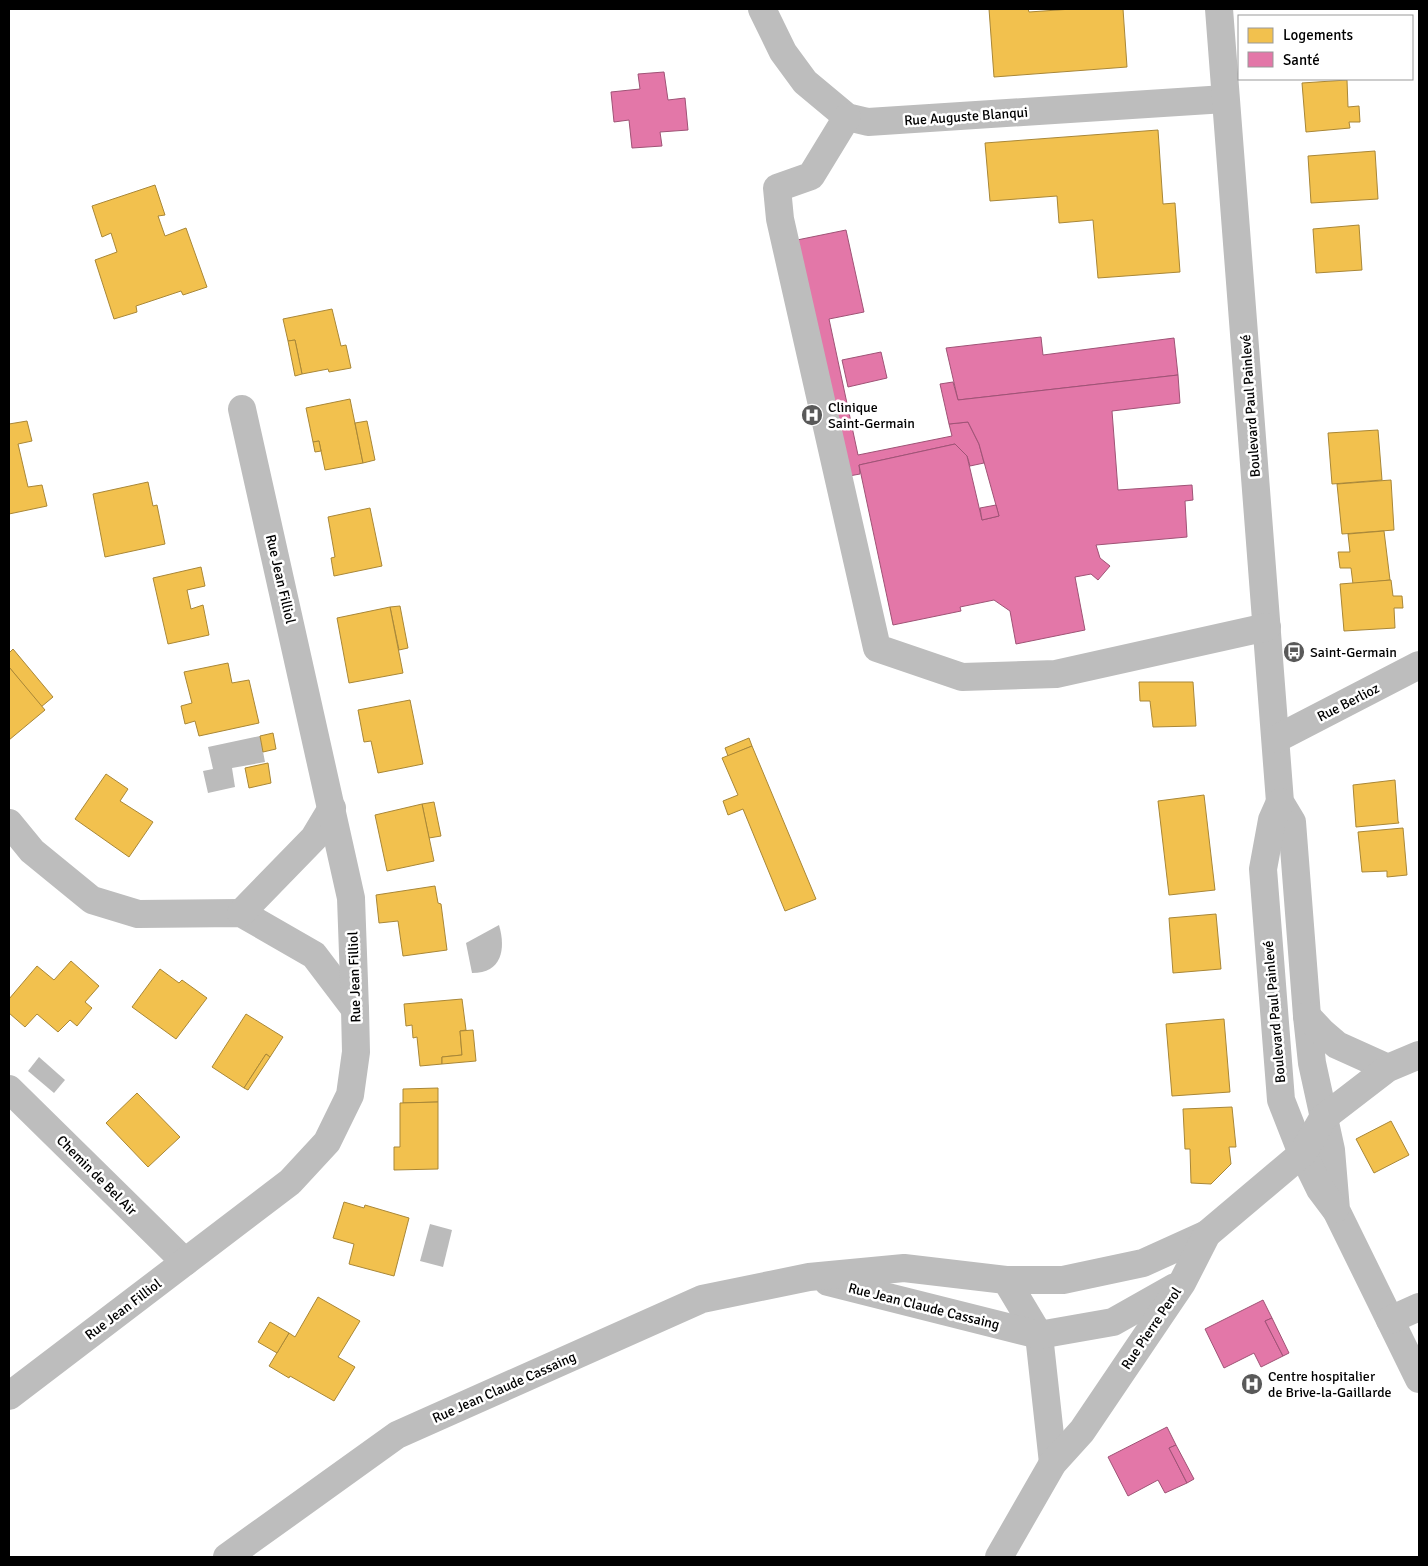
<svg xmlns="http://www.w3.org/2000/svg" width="1428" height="1566" font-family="Signika,sans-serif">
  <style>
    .water { fill: #bbb }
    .homes { fill: #f2c14e; stroke: #a98737 }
    .health { fill: #e377a8; stroke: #9f5376 }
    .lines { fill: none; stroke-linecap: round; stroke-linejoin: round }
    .minor { stroke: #bdbdbd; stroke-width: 28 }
    .labels { text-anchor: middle; stroke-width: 5; stroke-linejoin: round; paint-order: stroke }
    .street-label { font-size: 14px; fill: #000; stroke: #fff }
    .poi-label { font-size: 14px; fill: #000; stroke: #fff; text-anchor: start }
  </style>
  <rect width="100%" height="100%" fill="#fff"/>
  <g class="water">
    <polygon points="260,736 265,762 232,768 235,787 208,793 203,771 213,769 208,747"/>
    <path d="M499 925C506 949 502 973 472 973L466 943Z"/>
    <polygon points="39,1057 65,1080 54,1093 28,1071"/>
    <polygon points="430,1224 452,1230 443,1267 420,1261"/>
  </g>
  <g class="homes">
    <polygon points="989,9 1028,9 1029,12 1072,9 1123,9 1127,67 994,77"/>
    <polygon points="1347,80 1348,107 1359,106 1360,122 1349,122 1350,128 1306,132 1302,83"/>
    <polygon points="1158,130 1163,204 1175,203 1180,272 1098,278 1093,220 1059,223 1057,196 990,201 985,143"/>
    <polygon points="1375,151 1378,199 1311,203 1308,156"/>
    <polygon points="155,185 165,215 158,216 165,236 186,228 207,287 183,295 181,291 136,306 137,312 114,319 95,260 117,252 111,233 102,237 92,206"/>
    <polygon points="1359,225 1362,270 1316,273 1313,229"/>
    <polygon points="332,309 341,346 346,345 351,368 329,372 328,369 302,374 295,340 288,341 283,319"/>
    <polygon points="295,340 302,374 295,376 288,341"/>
    <polygon points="350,399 363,463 325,470 319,441 313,442 306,408"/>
    <polygon points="27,421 32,441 18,444 28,487 42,485 47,506 9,514 9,424"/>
    <polygon points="367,421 375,460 363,463 355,423"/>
    <polygon points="1378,430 1382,480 1332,484 1328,433"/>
    <polygon points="319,441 321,451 315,452 313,442"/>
    <polygon points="1391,480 1394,530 1342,534 1337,484"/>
    <polygon points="148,482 153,506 157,505 165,544 105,557 93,494"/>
    <polygon points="370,508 382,566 334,576 331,558 335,557 328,517"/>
    <polygon points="1384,531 1390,580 1353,584 1351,568 1340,568 1338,552 1350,552 1348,534"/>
    <polygon points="201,567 205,586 187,590 191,609 203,605 209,635 168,644 153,578"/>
    <polygon points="1391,580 1393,596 1402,596 1403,608 1394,608 1395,628 1344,631 1340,584"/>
    <polygon points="400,606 408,648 399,650 390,607"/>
    <polygon points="390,607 403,673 349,683 337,618"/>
    <polygon points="13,649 53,697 41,707 9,667 9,653"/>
    <polygon points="228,663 232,683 249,680 259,723 199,736 195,721 185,724 181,706 192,703 184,672"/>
    <polygon points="9,667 45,710 9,740"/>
    <polygon points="1139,682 1193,682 1196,726 1153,727 1150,701 1140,701"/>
    <polygon points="410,700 423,764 378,773 371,741 364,742 358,710"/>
    <polygon points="273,733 276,749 263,752 260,736"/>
    <polygon points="749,738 752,746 728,756 725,748"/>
    <polygon points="752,746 816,899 785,911 743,809 728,815 723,801 738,795 722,758"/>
    <polygon points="268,763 271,783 249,788 245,768"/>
    <polygon points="106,774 128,789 120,801 153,822 129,857 75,819"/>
    <polygon points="1395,780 1398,821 1399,823 1356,827 1353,785"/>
    <polygon points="1204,795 1215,890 1169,895 1158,801"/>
    <polygon points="434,802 441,836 429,838 422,804"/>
    <polygon points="422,804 434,861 387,871 375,815"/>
    <polygon points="1403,828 1407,875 1387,877 1387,871 1362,872 1358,832"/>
    <polygon points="435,886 438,903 441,904 447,950 403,956 398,921 379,923 376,895"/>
    <polygon points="1216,914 1221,969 1173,973 1169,918"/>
    <polygon points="71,961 99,986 85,1002 92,1008 77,1026 70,1020 58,1032 37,1014 25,1027 9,1013 9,999 37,966 54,980"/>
    <polygon points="160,969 179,983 182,980 207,998 176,1039 132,1007"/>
    <polygon points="462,999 466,1030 460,1031 462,1055 442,1057 442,1064 420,1066 417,1037 413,1038 412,1025 406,1026 404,1004"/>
    <polygon points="246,1014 283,1037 270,1057 266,1054 244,1088 212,1067"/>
    <polygon points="1224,1019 1230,1092 1172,1096 1166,1024"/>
    <polygon points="473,1030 476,1061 442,1064 442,1057 462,1055 460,1031"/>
    <polygon points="266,1054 270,1057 248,1090 244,1088"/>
    <polygon points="438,1088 438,1102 403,1103 403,1089"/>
    <polygon points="137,1093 180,1137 148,1167 106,1123"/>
    <polygon points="438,1102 438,1169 394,1170 394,1147 400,1147 400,1103"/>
    <polygon points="1232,1107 1236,1147 1229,1147 1231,1164 1211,1184 1191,1183 1190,1149 1185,1149 1183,1109"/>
    <polygon points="1391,1121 1409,1155 1374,1173 1356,1139"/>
    <polygon points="344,1202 364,1208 365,1205 409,1218 394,1276 349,1264 354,1244 333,1238"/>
    <polygon points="318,1297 360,1321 338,1357 355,1367 334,1401 290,1376 289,1378 269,1366 289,1333 295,1337"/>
    <polygon points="270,1322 289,1333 277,1353 258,1342"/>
  </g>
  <g class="health">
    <polygon points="664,72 668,100 685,98 688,130 660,132 662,146 632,148 629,120 614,122 611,92 640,89 638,74"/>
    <polygon points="846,230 864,312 829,319 858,455 952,436 949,424 968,422 979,444 984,463 970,466 967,456 955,444 859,465 860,474 849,476 797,240"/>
    <polygon points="1041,337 1043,355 1174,338 1178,375 958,400 946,348"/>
    <polygon points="881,352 887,378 848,387 842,360"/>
    <polygon points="1178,375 1180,403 1112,411 1118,490 1192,485 1193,500 1185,501 1187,537 1096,545 1100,558 1110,566 1098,580 1091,574 1075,577 1085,630 1016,644 1010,611 994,600 960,607 961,611 893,625 859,465 955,444 967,456 982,520 999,516 979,444 968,422 949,424 940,384 953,382 958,400"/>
    <polygon points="996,505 999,516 982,520 980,508"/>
    <polygon points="1263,1300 1272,1318 1265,1321 1283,1356 1261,1367 1254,1353 1224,1368 1205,1329"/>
    <polygon points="1272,1318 1289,1353 1283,1356 1265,1321"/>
    <polygon points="1167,1427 1176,1445 1169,1448 1187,1483 1165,1493 1158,1480 1128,1496 1108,1457"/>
    <polygon points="1176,1445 1194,1479 1187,1483 1169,1448"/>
  </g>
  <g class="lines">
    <g class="minor">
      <polyline points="762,9 783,52 805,82 847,117 868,122 1225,99"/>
      <polyline points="1219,9 1280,802 1292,822 1307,1016 1312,1063 1331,1150 1336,1210 1419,1379"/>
      <polyline points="847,117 811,176 777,188 780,219 877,648 962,677 1056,674 1267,627"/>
      <polyline points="1276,739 1419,665"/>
      <polyline points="1280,802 1272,820 1263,869 1281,1100 1299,1146 1320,1189 1335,1209"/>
      <polyline points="9,823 32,851 92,900 138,914 241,913 314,955 355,1009"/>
      <polyline points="241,913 314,838 332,808"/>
      <polyline points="1307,1016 1323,1033 1337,1045 1388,1068"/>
      <polyline points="9,1089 185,1262"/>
      <polyline points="1006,1280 1039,1335 1053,1463"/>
      <polyline points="828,1282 1039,1335 1113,1322 1175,1287"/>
      <polyline points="1390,1320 1419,1307"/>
      <polyline points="9,1396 290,1182 327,1142 350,1095 356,1052 355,1009 351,898 242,409"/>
      <polyline points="227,1557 397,1435 702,1299 809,1277 904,1268 1006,1280 1063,1280 1143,1263 1207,1234"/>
      <polyline points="999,1557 1053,1463 1082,1431 1182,1283 1207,1234 1303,1153 1323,1118 1388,1068 1419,1055"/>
    </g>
  </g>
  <defs>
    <g id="hospital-disc" transform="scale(1.125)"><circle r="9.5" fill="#595959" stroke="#fff"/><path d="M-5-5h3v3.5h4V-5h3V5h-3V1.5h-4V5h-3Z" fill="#fff"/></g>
    <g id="bus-disc" transform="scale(1.125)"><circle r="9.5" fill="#595959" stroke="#fff"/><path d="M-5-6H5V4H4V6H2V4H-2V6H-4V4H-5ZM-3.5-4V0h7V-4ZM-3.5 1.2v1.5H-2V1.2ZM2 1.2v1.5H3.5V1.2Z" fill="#fff"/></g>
  </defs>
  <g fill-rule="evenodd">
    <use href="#hospital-disc" x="812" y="415"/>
    <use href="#bus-disc" x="1294" y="652"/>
    <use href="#hospital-disc" x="1252" y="1384"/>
  </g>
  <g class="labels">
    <g class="street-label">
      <text transform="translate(966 116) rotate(-4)" y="5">Rue Auguste Blanqui</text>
      <text transform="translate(1250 406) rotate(-94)" y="5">Boulevard Paul Painlevé</text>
      <text transform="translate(281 579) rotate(77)" y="5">Rue Jean Filliol</text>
      <text transform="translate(1348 702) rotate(-27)" y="5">Rue Berlioz</text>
      <text transform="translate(354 977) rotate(-92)" y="5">Rue Jean Filliol</text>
      <text transform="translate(1274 1012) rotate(-95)" y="5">Boulevard Paul Painlevé</text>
      <text transform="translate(97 1175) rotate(45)" y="5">Chemin de Bel Air</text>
      <text transform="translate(924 1306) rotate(14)" y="5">Rue Jean Claude Cassaing</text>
      <text transform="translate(123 1309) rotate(-37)" y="5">Rue Jean Filliol</text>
      <text transform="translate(1151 1328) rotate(-56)" y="5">Rue Pierre Perol</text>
      <text transform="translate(504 1387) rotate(-24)" y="5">Rue Jean Claude Cassaing</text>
    </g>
    <g class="poi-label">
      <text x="828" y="412">Clinique<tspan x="828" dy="16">Saint-Germain</tspan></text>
      <text x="1310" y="657">Saint-Germain</text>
      <text x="1268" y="1381">Centre hospitalier<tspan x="1268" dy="16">de Brive-la-Gaillarde</tspan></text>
    </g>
  </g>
  <rect width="1428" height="1566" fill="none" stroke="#000000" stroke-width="20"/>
  <rect x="1238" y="15" width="175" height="65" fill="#ffffff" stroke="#999999"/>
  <rect x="1248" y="28" width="25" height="15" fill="#f2c14e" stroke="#999999"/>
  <text x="1283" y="40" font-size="15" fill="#000000">Logements</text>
  <rect x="1248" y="52" width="25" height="15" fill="#e377a8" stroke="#999999"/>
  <text x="1283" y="65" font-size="15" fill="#000000">Santé</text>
</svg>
